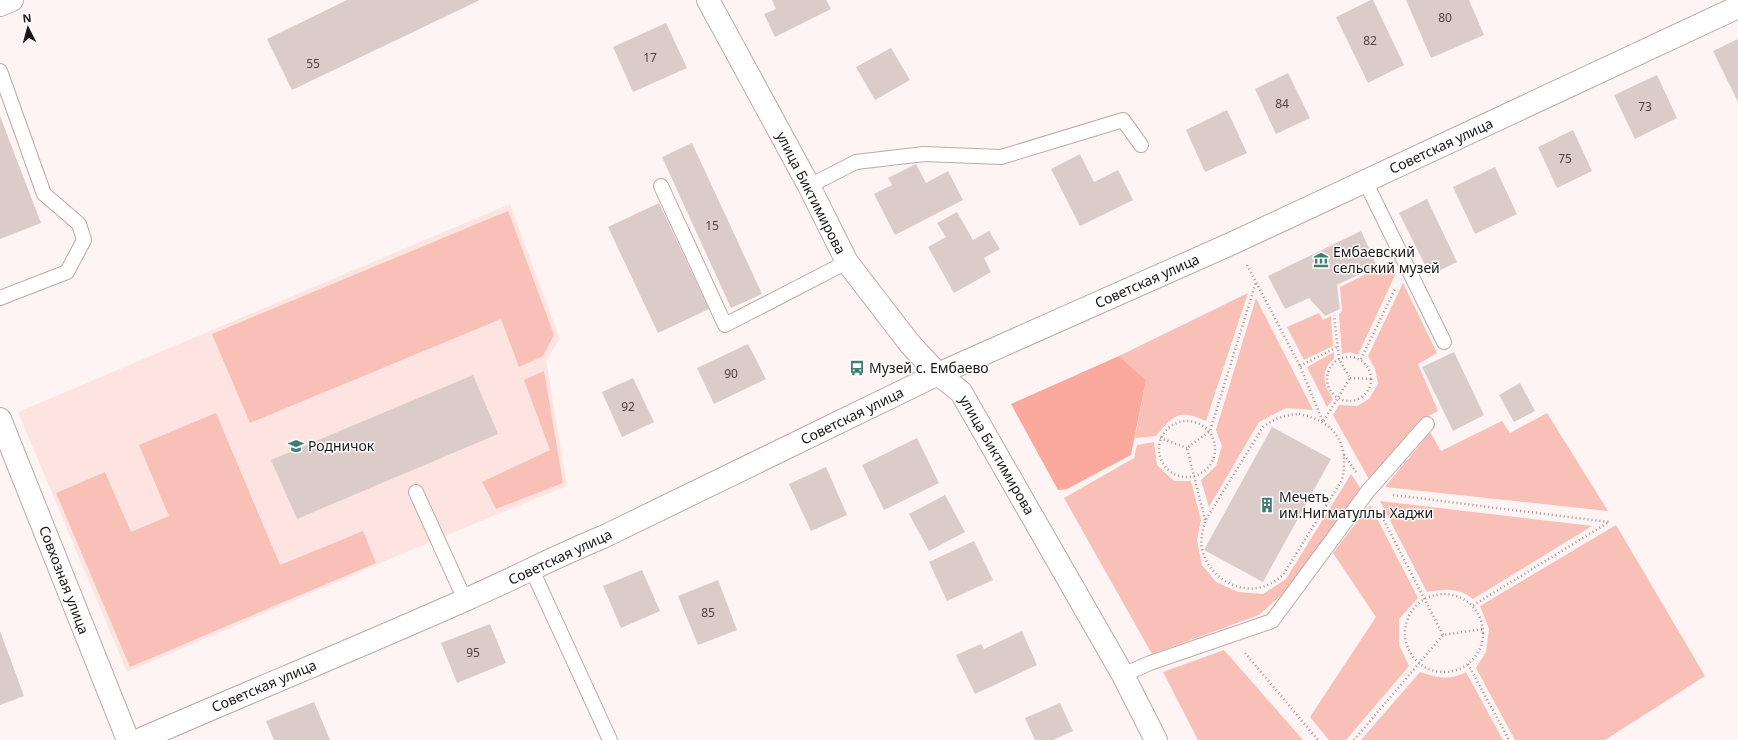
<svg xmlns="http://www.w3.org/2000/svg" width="1738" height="740" font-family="'Noto Sans',sans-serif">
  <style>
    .built { fill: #fde4e0 }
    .green { fill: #f8c0b7 }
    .forest { fill: #faa99c }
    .building { fill: #dbccc9 }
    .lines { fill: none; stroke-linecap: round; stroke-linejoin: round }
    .lane-casing { stroke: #baaba9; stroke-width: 16 }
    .street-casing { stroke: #baaba9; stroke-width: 24 }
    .path { stroke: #9e9695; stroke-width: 2.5; stroke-dasharray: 1 3; stroke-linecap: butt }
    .lane { stroke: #fff; stroke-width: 14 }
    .street { stroke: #fff; stroke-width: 22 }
    .labels { text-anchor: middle; stroke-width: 3; stroke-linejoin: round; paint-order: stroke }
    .number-label { font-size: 12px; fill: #4c4443 }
    .street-label { font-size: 14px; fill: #1c1616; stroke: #fff }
    .poi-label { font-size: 14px; fill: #1c1616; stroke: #fff; text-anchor: start }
  </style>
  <rect width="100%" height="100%" fill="#fef4f3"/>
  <polygon class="built" points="510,204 560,339 546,360 567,486 437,539 127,672 18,412"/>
  <g class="green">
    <polygon points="508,211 554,335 543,356 519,367 501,319 250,423 212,334"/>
    <polygon points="1392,261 1396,273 1358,355 1350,352 1342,354 1339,314 1342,311 1340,287"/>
    <polygon points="1403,283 1437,353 1418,364 1438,411 1424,418 1369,479 1333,415 1339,405 1357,406 1369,399 1378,384 1375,369 1368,356"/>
    <path d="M1248 293 1206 421C1179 409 1174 414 1156 436L1135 438 1146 380 1119 356Z"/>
    <polygon points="1256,298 1313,410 1286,408 1259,422 1209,507 1201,480 1216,466 1222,446 1216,430"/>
    <polygon points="1319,313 1323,320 1331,316 1333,346 1304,360 1287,327"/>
    <path d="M1334 352V359C1320 370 1323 385 1333 399L1327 407 1307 367Z"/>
    <polygon points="544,371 563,483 496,509 482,482 550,450 524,380"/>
    <polygon points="216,413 280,565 363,531 376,563 130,667 56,493 105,472 131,532 169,516 139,445"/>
    <polygon points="1547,413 1608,511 1385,487 1430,432 1441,451 1502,421 1510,433"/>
    <polygon points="1154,442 1157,465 1174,481 1191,481 1201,520 1197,540 1202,565 1216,582 1238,592 1263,594 1286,579 1351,474 1361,489 1297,581 1259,615 1152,654 1064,498 1134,458 1137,445"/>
    <path d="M1380 501 1592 526 1473 599C1459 587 1443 589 1427 592Z"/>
    <polygon points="1370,505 1418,598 1399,619 1399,645 1409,666 1346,740 1329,740 1310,717 1376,617 1333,553"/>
    <polygon points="1616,525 1705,676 1605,740 1515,740 1476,668 1486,652 1489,629 1480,606"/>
    <polygon points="1224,650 1303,740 1198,740 1163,672"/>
    <path d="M1420 672C1438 678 1449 681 1466 672L1503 740H1361Z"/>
  </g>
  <polygon class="forest" points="1119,356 1146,380 1131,455 1067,489 1058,490 1011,404"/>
  <g class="building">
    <polygon points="347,0 480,0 292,90 267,39"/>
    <polygon points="772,0 826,0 831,9 775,37 764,14 776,9"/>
    <polygon points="1371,0 1373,0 1404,65 1368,83 1336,17"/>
    <polygon points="1406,0 1469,0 1484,35 1431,58"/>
    <polygon points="666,23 687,68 633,92 613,47"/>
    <polygon points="1738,39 1738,102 1713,51"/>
    <polygon points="891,48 910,80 875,100 856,67"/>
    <polygon points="1288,73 1310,118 1276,134 1255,89"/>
    <polygon points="1657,75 1677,118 1635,139 1614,95"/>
    <polygon points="1227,110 1247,153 1205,172 1186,130"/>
    <polygon points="0,116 41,223 0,239"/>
    <polygon points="1573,130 1592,171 1557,188 1538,147"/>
    <polygon points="692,143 762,294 731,308 662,157"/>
    <polygon points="1080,154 1094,182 1118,170 1133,200 1080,226 1051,169"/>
    <polygon points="916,164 926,183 948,171 963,200 895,235 874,194 892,185 888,178"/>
    <polygon points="1495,167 1517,214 1475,234 1453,187"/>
    <polygon points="1427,199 1457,262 1430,275 1399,213"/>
    <polygon points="659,203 709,309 658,333 608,227"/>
    <polygon points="957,212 973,240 989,231 1000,249 984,258 991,272 954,293 928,247 946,237 937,223"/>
    <polygon points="1361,231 1377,266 1337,285 1340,309 1325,316 1309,298 1285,309 1268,276"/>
    <polygon points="748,344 766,379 714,404 697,368"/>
    <polygon points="1454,352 1484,415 1453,431 1422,367"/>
    <polygon points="473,375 498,434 297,519 271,460"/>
    <polygon points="633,378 654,422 622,437 602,392"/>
    <polygon points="1520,383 1535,411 1514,422 1499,395"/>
    <polygon points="1272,427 1331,459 1263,582 1204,550"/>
    <polygon points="917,438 939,483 884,510 862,465"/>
    <polygon points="826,467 847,515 811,531 789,484"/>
    <polygon points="945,495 965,532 929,551 909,514"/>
    <polygon points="974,541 993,580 947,601 929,562"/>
    <polygon points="642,570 660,611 621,628 603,586"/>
    <polygon points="718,580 737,630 698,645 678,596"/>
    <polygon points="490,624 506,663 457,683 441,643"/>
    <polygon points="0,631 24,696 0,705"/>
    <polygon points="1022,631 1037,665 975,694 956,655 981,644 984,649"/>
    <polygon points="314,702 330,740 274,740 266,721"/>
    <polygon points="1060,703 1073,731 1053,740 1035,740 1025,718"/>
  </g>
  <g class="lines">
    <g class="lane-casing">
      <g id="lane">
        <polyline points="0,71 44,194 79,224 84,240 67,272 0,298"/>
        <polyline points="1365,181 1444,342"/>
        <polyline points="661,186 725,325 847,262"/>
        <polyline points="809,186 856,162 924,154 1001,157 1123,120 1141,145"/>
        <polyline points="416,492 465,600"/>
        <polyline points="532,570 610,740"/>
        <polyline points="1123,675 1150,663 1272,621 1368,491 1427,424"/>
      </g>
    </g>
    <g class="street-casing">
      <g id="street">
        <polyline points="708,0 809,186 847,262 910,344 938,374 961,392 1123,675 1156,740"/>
        <polyline points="0,5 12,0"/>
        <polyline points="0,419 128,740"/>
        <path d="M139 740C247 693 357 648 465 600 511 580 556 556 603 537L938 374 1235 242 1738 7"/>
      </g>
    </g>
    <g class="path">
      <polyline points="1247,265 1300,366 1323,422 1350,378 1339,359 1334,315"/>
      <circle cx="1349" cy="379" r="22"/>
      <polyline points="1361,359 1395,289"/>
      <polyline points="1300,366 1337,347"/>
      <polyline points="1350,378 1372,379"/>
      <path d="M1299 414C1335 421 1350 444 1342 480L1283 575C1277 580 1270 585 1262 587 1235 594 1208 575 1202 549 1200 539 1203 530 1205 521L1263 427C1275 418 1284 415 1299 414Z"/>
      <circle cx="1187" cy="449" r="28"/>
      <polyline points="1160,438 1187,448"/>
      <polyline points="1344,455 1356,472"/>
      <polyline points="1393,495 1609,522 1472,606"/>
      <polyline points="1380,513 1443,635"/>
      <polyline points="1205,520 1187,448 1210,431 1256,282"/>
      <circle cx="1444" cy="633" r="39"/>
      <polyline points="1245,653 1318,740"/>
      <polyline points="1468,664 1509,740"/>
      <polyline points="1354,740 1443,635 1483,629"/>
    </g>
    <use href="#lane" class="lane"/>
    <use href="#street" class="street"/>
  </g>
  <defs>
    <g id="museum-bare" transform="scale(1.2)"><path d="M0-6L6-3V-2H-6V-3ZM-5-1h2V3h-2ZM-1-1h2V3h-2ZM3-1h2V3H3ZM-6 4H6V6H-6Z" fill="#3d8073" stroke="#fff" stroke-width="2.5" paint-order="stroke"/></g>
    <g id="bus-bare" transform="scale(1.2)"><path d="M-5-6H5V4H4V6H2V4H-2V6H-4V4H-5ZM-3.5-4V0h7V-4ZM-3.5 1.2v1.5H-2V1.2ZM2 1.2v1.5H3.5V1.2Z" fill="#3d8073" stroke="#fff" stroke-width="2.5" paint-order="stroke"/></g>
    <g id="school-bare" transform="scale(1.2)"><path d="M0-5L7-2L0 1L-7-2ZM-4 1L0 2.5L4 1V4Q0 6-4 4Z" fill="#3d8073" stroke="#fff" stroke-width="2.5" paint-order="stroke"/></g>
    <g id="building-bare" transform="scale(1.2)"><path d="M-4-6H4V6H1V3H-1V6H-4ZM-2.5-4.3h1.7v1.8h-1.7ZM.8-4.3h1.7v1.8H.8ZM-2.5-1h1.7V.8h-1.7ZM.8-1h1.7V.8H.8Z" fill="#3d8073" stroke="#fff" stroke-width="2.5" paint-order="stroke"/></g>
  </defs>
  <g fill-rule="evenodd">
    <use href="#museum-bare" x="1321" y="260"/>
    <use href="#bus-bare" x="857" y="368"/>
    <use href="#school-bare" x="296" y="446"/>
    <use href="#building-bare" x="1267" y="505"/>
  </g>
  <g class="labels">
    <g class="number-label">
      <text x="1445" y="22">80</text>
      <text x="1370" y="45">82</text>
      <text x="650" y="62">17</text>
      <text x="313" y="68">55</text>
      <text x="1282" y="108">84</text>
      <text x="1645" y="111">73</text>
      <text x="1565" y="163">75</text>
      <text x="712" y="230">15</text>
      <text x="731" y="378">90</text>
      <text x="628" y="411">92</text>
      <text x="708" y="617">85</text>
      <text x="473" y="657">95</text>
    </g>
    <g class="street-label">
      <text transform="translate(1441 146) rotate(-25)" y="5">Советская улица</text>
      <text transform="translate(811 193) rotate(63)" y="5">улица Биктимирова</text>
      <text transform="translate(1147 281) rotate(-24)" y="5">Советская улица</text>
      <text transform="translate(852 416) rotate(-26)" y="5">Советская улица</text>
      <text transform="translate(997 455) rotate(60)" y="5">улица Биктимирова</text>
      <text transform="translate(560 557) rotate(-25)" y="5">Советская улица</text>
      <text transform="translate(64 580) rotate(69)" y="5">Совхозная улица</text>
      <text transform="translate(264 686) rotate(-23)" y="5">Советская улица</text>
    </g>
    <g class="poi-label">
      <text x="1333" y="257">Ембаевский<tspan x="1333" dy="16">сельский музей</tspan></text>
      <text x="869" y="373">Музей с. Ембаево</text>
      <text x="308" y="451">Родничок</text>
      <text x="1279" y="502">Мечеть<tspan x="1279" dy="16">им.Нигматуллы Хаджи</tspan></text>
    </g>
  </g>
  <g transform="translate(28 28) rotate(354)" stroke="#ffffff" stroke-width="3" paint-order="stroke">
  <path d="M0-3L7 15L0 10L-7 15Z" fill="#1c1616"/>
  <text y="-6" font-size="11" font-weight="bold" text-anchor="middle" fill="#1c1616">N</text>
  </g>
</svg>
